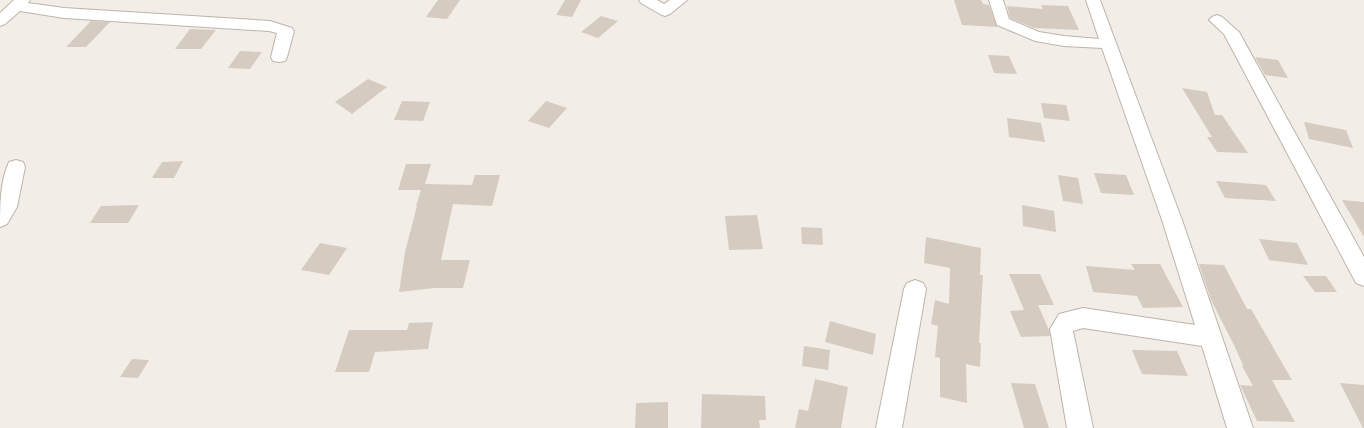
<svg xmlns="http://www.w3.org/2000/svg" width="1364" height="428" font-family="Helvetica,sans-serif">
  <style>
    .building { fill: #d6cbc0 }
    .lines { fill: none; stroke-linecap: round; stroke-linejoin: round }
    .minor-casing { stroke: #bdb4aa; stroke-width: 2 }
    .minor { fill: #fff; fill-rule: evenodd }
  </style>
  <rect width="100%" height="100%" fill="#f2eee7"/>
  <g class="building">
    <polygon points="438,0 460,0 447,19 426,17"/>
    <polygon points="565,0 581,0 572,17 556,15"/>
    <polygon points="954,0 981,0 983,4 989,5 997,27 962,25"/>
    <polygon points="1041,5 1068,6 1079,30 1034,28 1010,18 1007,6 1043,9"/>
    <polygon points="601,16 618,21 598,38 581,32"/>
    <polygon points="91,21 110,22 86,47 66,47"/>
    <polygon points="190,29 216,30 201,49 175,49"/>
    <polygon points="240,51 262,52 250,69 228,68"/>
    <polygon points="988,55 1009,56 1017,74 994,73"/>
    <polygon points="1255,57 1278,60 1288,78 1265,75"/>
    <polygon points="368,79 387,87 352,114 335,102"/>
    <polygon points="1182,88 1207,92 1215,115 1222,115 1248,153 1217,152 1207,137 1212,137"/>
    <polygon points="402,101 430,102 423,121 394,120"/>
    <polygon points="546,101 567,108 549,128 528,121"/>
    <polygon points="1041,103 1066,105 1070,121 1044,118"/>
    <polygon points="1007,118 1041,123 1045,142 1009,137"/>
    <polygon points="1304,122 1346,130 1353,148 1309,139"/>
    <polygon points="183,161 174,178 152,178 162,162"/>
    <polygon points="406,164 431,164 425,184 472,185 475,175 500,175 492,206 453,204 441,260 470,260 463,288 435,288 399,292 405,252 417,206 416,206 421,190 398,190"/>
    <polygon points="1094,173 1126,175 1134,195 1101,193"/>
    <polygon points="1058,175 1078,178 1083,204 1063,201"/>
    <polygon points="1216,181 1266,185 1276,201 1225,198"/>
    <polygon points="1342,200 1364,202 1364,237"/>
    <polygon points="139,205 128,223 90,223 101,206"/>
    <polygon points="1022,205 1054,211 1056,232 1023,226"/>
    <polygon points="757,215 763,249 729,250 725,216"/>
    <polygon points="801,227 822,228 823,245 802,244"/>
    <polygon points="926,237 981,248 980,275 983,275 979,343 981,343 980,367 966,364 967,403 940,397 940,358 935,357 938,326 931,324 935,300 949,304 950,268 924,263"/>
    <polygon points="1259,239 1297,243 1308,265 1269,260"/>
    <polygon points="320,243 347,248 329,275 301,270"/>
    <polygon points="1131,264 1160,264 1183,307 1143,308 1137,296 1093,292 1086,266 1135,270"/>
    <polygon points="1199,264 1224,265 1247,309 1251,309 1292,380 1272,380 1295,422 1257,421 1240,385 1253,386 1242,366 1243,365 1235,347 1211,300"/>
    <polygon points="1009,274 1040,274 1054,305 1038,305 1049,330 1050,336 1021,337 1010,311 1024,310"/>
    <polygon points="1303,276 1326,276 1337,292 1315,292"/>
    <polygon points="830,321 876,334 873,355 825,342"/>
    <polygon points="433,322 428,349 375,352 369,372 335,372 349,330 407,330 409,323"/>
    <polygon points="804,346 830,350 828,370 802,366"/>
    <polygon points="1132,350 1177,351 1188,376 1142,374"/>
    <polygon points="132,359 149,360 138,378 120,377"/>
    <polygon points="815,379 848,387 841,428 795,428 799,409 808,411"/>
    <polygon points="1011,383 1035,384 1049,428 1024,428"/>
    <polygon points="1340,383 1364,385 1364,428 1363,428"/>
    <polygon points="702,394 765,396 766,420 759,420 760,428 701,428"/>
    <polygon points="668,402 668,428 635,428 636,403"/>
  </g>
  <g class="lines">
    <g class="minor-casing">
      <g id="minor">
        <polygon points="14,0 30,0 28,3 64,8 270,21 292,28 294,31 287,57 285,61 279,62 273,61 271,57 277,33 269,31 64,18 20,11 5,24 0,26 0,13"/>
        <polygon points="639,0 657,0 664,4 670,0 687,0 670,14 665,16 660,14 641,3"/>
        <polygon points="989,0 1003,0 1009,19 1039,32 1064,36 1099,39 1086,0 1100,0 1182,220 1253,428 1227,428 1202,346 1083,328 1073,331 1093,428 1067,428 1050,329 1059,314 1083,308 1195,325 1162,220 1102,48 1064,46 1035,41 997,25"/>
        <polygon points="1217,15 1222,17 1239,32 1364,257 1364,286 1356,283 1224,34 1209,20 1212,17"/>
        <path d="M16 160 23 162 25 167 17 207 7 224 0 227C0 206 0 181 9 162Z"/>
        <polygon points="915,280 923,283 926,289 902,428 876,428 904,289 907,283"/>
      </g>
    </g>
    <use href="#minor" class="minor"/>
  </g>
</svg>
